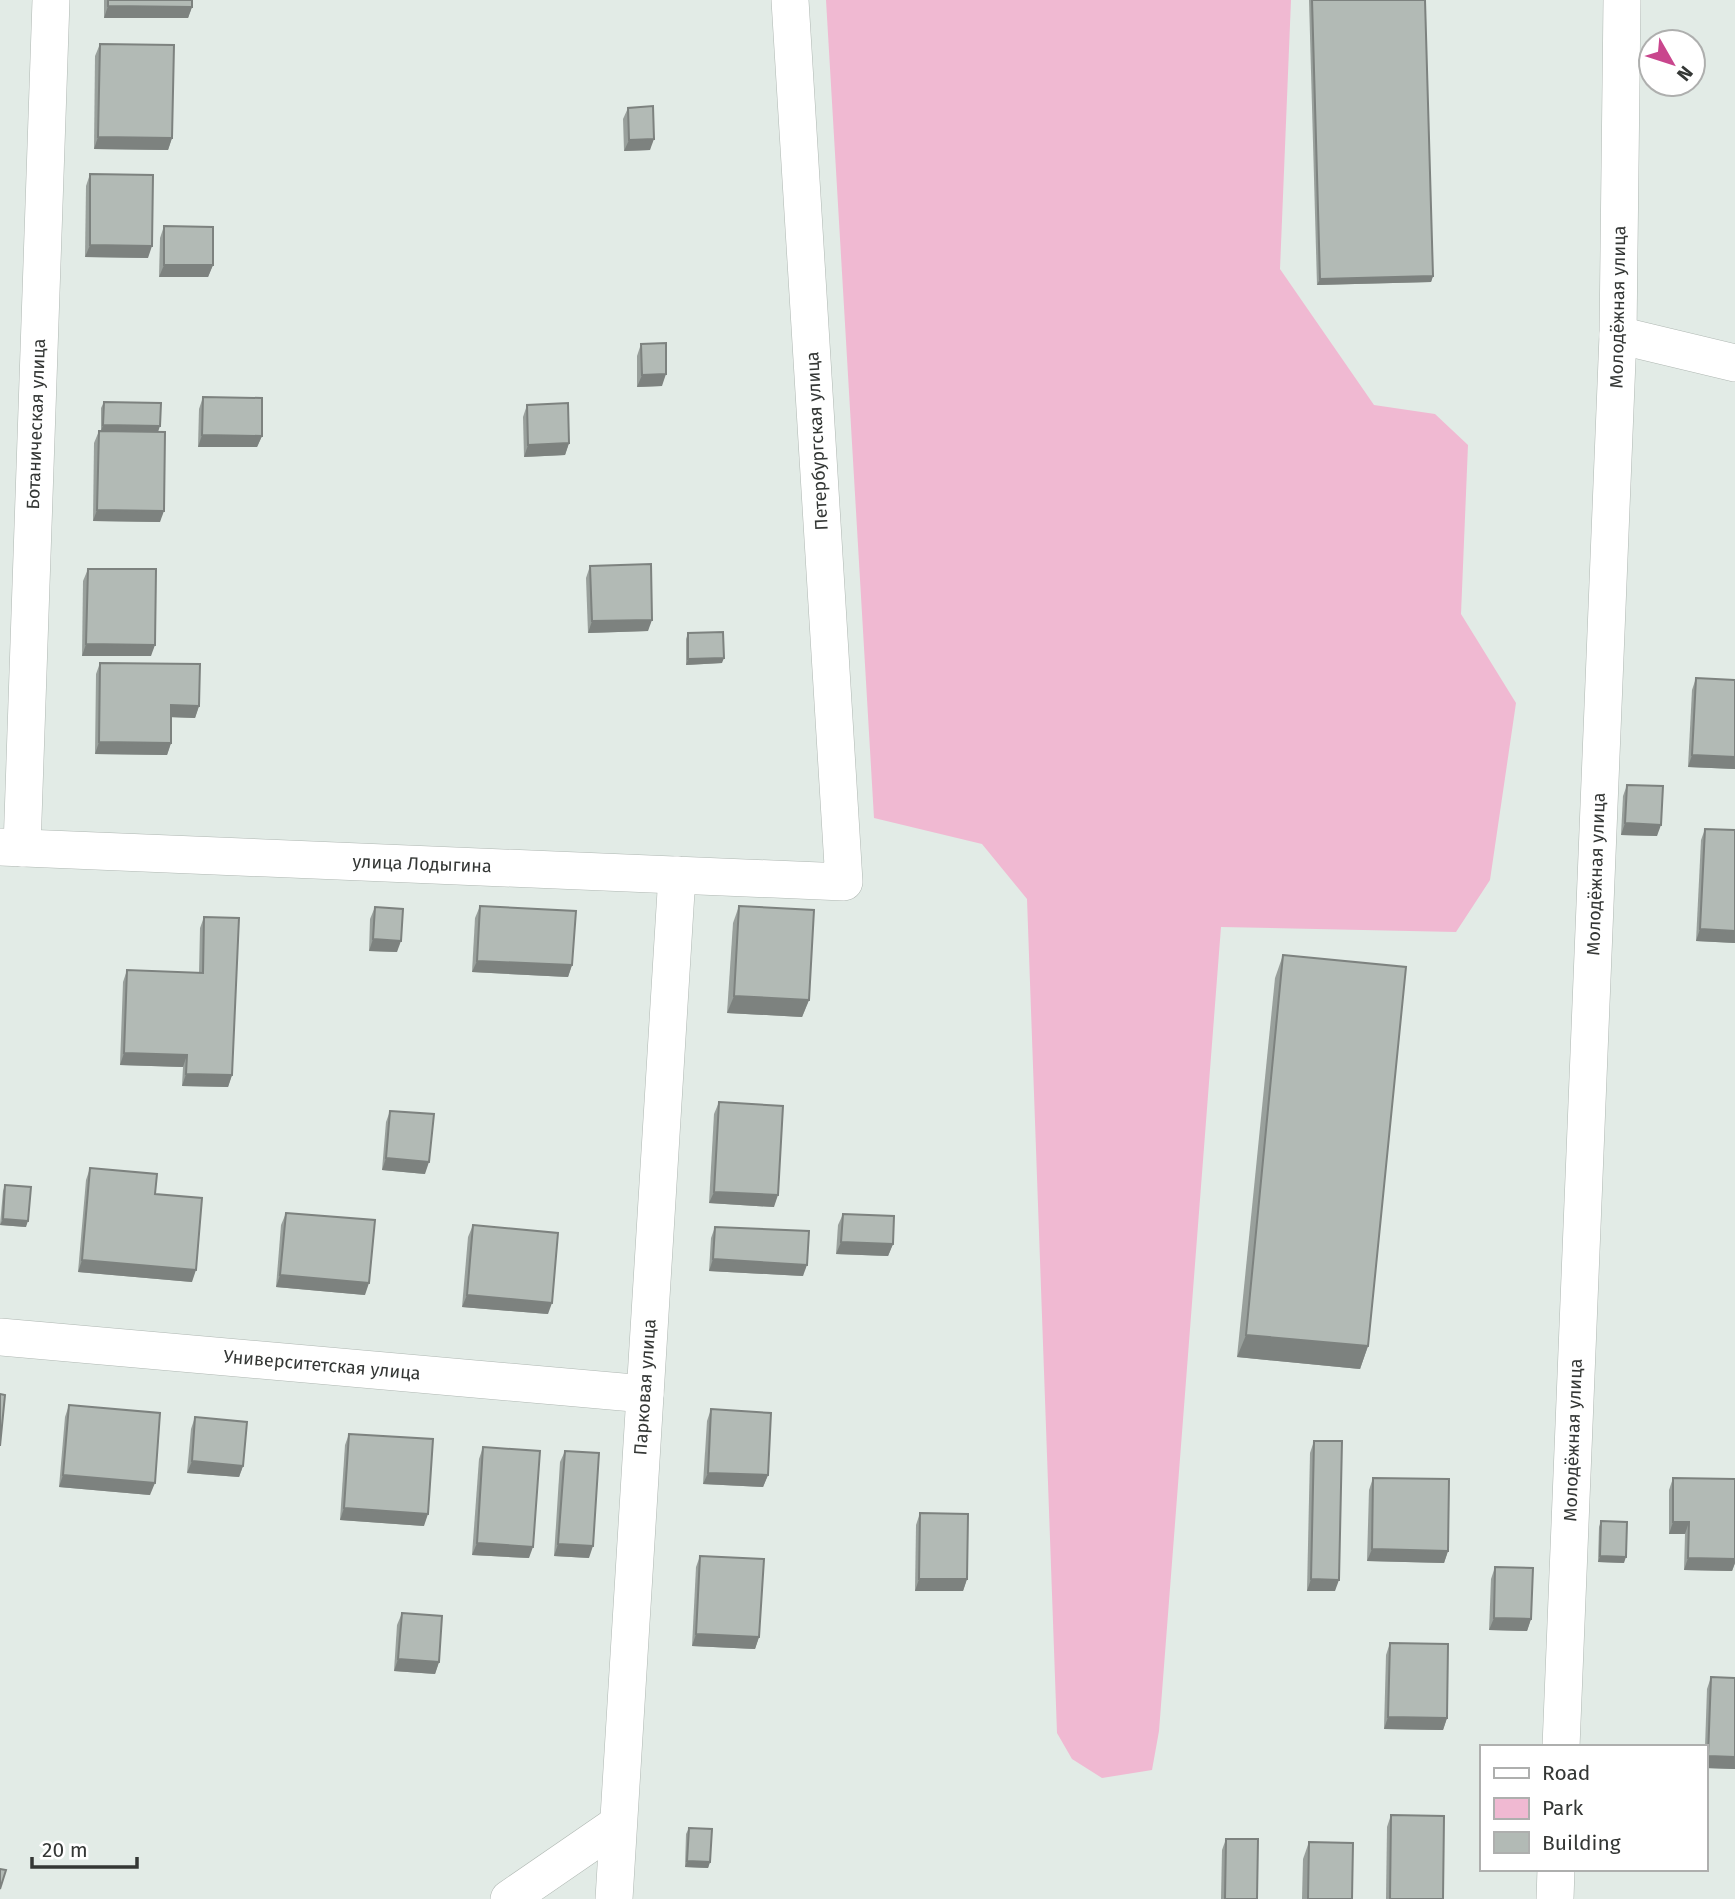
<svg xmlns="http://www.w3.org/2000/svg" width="1735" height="1899" font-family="'Fira Sans',sans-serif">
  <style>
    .green { fill: #f0b9d2 }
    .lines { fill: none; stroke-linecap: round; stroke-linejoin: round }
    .street-casing { stroke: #afb7b2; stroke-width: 38 }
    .street { stroke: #fff; stroke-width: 37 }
    .wall { fill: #99a09c }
    .shaded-wall { fill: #7d827f }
    .building { fill: #b2bab5; stroke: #7d827f; stroke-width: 2 }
    .labels { text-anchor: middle; stroke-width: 5; stroke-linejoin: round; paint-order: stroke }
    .street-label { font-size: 18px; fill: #343735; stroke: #fff }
  </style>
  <rect width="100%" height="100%" fill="#e2ebe6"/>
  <polygon class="green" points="826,0 1291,0 1280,269 1374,405 1435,414 1468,445 1461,614 1516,703 1490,880 1456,932 1221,927 1159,1731 1152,1770 1102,1778 1072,1759 1057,1733 1027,899 982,844 874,818"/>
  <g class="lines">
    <g class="street-casing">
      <g id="street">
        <polyline points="1618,335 1735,363"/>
        <polyline points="0,847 844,882 790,0"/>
        <polyline points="22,848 51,0"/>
        <polyline points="0,1337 645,1394"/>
        <polyline points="1561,1747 1618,335 1622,0"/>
        <polyline points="509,1899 618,1824"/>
        <polyline points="614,1899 677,875"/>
        <polyline points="1555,1899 1556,1869"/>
      </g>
    </g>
    <use href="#street" class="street"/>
  </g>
  <g class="wall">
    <polygon points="104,0 192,0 192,7 188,18 104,18"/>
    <polygon points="1309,0 1425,0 1433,276 1431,282 1317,285"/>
    <polygon points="100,44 172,138 168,150 94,149 95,56"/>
    <polygon points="628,108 650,150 624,151 623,119"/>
    <polygon points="90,174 148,258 85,257 86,186"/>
    <polygon points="164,226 213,265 208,277 159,277 160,238"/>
    <polygon points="641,344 662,386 637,387 637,356"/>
    <polygon points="203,397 262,436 257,447 198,447 199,409"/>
    <polygon points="104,402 161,403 101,431 101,408"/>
    <polygon points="527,405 569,443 565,455 524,457 523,417"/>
    <polygon points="99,431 160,522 93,521 94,443"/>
    <polygon points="590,566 648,631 588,633 586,578"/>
    <polygon points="88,569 151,656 82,656 83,581"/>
    <polygon points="688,633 722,663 686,665 686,639"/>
    <polygon points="100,663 199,706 195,718 171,717 171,743 167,755 95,754 96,674"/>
    <polygon points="1696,678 1735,680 1735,769 1688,767 1692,690"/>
    <polygon points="1627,785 1657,836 1621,835 1623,796"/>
    <polygon points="1705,829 1735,943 1696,941 1701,840"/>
    <polygon points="480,906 572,965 568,977 472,972 475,918"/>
    <polygon points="739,906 809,1000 802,1017 727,1013 733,923"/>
    <polygon points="375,907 397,952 369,951 370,919"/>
    <polygon points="204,917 232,1075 228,1087 182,1086 183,1067 120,1065 123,982 127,970 199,973 200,928"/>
    <polygon points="1283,955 1368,1346 1360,1369 1237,1357 1275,978"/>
    <polygon points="719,1102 774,1207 709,1203 714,1114"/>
    <polygon points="390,1111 425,1174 382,1170 386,1122"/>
    <polygon points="90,1168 155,1194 192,1282 78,1272 86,1180"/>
    <polygon points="5,1185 26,1227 0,1225 3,1191"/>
    <polygon points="286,1213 365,1295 276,1287 281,1225"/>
    <polygon points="843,1214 893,1244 888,1256 836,1254 838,1225"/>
    <polygon points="473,1225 548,1314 462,1307 468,1237"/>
    <polygon points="715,1227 803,1276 709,1271 711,1238"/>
    <polygon points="69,1405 150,1495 59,1487 65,1417"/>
    <polygon points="711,1409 768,1475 763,1487 703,1484 707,1421"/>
    <polygon points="195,1417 243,1466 239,1477 187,1473 191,1429"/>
    <polygon points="349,1434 424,1526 340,1520 345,1445"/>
    <polygon points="1314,1441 1335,1591 1307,1591 1310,1453"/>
    <polygon points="483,1447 529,1558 472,1555 479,1459"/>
    <polygon points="565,1451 589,1558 554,1556 560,1462"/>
    <polygon points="1373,1478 1448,1551 1444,1563 1367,1561 1369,1490"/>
    <polygon points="1673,1478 1735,1479 1735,1563 1732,1571 1684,1570 1685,1534 1669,1534 1669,1490"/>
    <polygon points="920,1513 967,1579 963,1591 915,1591 916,1525"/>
    <polygon points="1601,1521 1624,1563 1598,1562 1599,1527"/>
    <polygon points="700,1556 759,1637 755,1649 692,1646 696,1567"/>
    <polygon points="1495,1567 1531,1619 1527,1631 1489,1630 1491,1579"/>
    <polygon points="402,1613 439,1662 435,1674 394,1671 397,1625"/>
    <polygon points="1390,1643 1447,1718 1443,1730 1384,1729 1386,1655"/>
    <polygon points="1711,1677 1735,1678 1735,1769 1705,1768 1705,1747 1707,1689"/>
    <polygon points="1391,1815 1443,1899 1386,1899 1387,1827"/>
    <polygon points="689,1828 710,1862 708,1868 685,1867 686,1834"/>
    <polygon points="1226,1839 1257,1899 1221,1899 1222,1850"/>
    <polygon points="1309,1842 1352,1899 1302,1899 1303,1859"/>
  </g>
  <g class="shaded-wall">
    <polygon points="108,6 192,7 188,18 104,18"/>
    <polygon points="98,137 172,138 168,150 94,149"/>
    <polygon points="654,139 650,150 624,151 629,140"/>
    <polygon points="90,245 152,246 148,258 85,257"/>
    <polygon points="164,265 213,265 208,277 159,277"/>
    <polygon points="1433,276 1431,282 1317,285 1320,279"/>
    <polygon points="666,374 662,386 637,387 642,375"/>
    <polygon points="103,425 160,426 158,432 101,431"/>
    <polygon points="202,435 262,436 257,447 198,447"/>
    <polygon points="569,443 565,455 524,457 528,445"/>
    <polygon points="97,510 164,511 160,522 93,521"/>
    <polygon points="652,620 648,631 588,633 592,621"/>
    <polygon points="86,644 155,645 151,656 82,656"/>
    <polygon points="724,658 722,663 686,665 688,659"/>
    <polygon points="171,705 199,706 195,718 167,717"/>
    <polygon points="99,742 171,743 167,755 95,754"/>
    <polygon points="1692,755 1735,757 1735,769 1688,767"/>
    <polygon points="1625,823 1661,825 1657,836 1621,835"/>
    <polygon points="1700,929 1735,931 1735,943 1696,941"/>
    <polygon points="373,939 401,941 397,952 369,951"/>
    <polygon points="477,961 572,965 568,977 472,972"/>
    <polygon points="734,996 809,1000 802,1017 727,1013"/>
    <polygon points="124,1053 187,1055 183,1067 120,1065"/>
    <polygon points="186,1074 232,1075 228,1087 182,1086"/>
    <polygon points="386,1158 429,1162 425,1174 382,1170"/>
    <polygon points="714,1192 778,1195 774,1207 709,1203"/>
    <polygon points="3,1219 28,1221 26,1227 0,1225"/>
    <polygon points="841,1242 893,1244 888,1256 836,1254"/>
    <polygon points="713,1259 807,1265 803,1276 709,1271"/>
    <polygon points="82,1260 196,1270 192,1282 78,1272"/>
    <polygon points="280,1275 369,1283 365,1295 276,1287"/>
    <polygon points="467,1295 552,1303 548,1314 462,1307"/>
    <polygon points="1246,1335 1368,1346 1360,1369 1237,1357"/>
    <polygon points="192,1461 243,1466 239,1477 187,1473"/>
    <polygon points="708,1473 768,1475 763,1487 703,1484"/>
    <polygon points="63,1475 155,1483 150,1495 59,1487"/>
    <polygon points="344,1508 428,1514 424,1526 340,1520"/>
    <polygon points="1673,1522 1689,1522 1685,1534 1669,1534"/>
    <polygon points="477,1543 533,1547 529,1558 472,1555"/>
    <polygon points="558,1544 593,1546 589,1558 554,1556"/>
    <polygon points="1372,1549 1448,1551 1444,1563 1367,1561"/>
    <polygon points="1600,1556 1626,1557 1624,1563 1598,1562"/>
    <polygon points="1688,1558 1735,1559 1735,1563 1732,1571 1684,1570"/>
    <polygon points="919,1579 967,1579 963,1591 915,1591"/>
    <polygon points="1311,1579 1339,1580 1335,1591 1307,1591"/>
    <polygon points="1494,1618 1531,1619 1527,1631 1489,1630"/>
    <polygon points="696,1634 759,1637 755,1649 692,1646"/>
    <polygon points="398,1659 439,1662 435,1674 394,1671"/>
    <polygon points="1388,1717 1447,1718 1443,1730 1384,1729"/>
    <polygon points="1708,1756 1735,1757 1735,1769 1705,1768 1705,1763"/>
    <polygon points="687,1861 710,1862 708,1868 685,1867"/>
  </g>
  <g class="building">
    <polygon points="108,0 192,0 192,7 108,6"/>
    <polygon points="1312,0 1425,0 1433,276 1320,279"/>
    <polygon points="100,44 174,45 172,138 98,137"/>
    <polygon points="653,106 654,139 629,140 628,108"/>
    <polygon points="90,174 153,175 152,246 90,245"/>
    <polygon points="164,226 213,227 213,265 164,265"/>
    <polygon points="666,343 666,374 642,375 641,344"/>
    <polygon points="203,397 262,398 262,436 202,435"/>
    <polygon points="104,402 161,403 160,426 103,425"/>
    <polygon points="568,403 569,443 528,445 527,405"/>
    <polygon points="99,431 165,432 164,511 97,510"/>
    <polygon points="651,564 652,620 592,621 590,566"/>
    <polygon points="88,569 156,569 155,645 86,644"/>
    <polygon points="723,632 724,658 688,659 688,633"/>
    <polygon points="100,663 200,664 199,706 171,705 171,743 99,742"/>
    <polygon points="1696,678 1735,680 1735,757 1692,755"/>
    <polygon points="1627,785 1663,786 1661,825 1625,823"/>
    <polygon points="1705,829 1735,830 1735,931 1700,929"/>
    <polygon points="480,906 576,911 572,965 477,961"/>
    <polygon points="739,906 814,910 809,1000 734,996"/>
    <polygon points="375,907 403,909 401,941 373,939"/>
    <polygon points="204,917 239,918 232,1075 186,1074 187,1055 124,1053 127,970 203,973"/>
    <polygon points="1283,955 1406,967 1368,1346 1246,1335"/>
    <polygon points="719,1102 783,1106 778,1195 714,1192"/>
    <polygon points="390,1111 434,1114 429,1162 386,1158"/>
    <polygon points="90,1168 157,1174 155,1194 202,1198 196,1270 82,1260"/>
    <polygon points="5,1185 31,1187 28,1221 3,1219"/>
    <polygon points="286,1213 375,1220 369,1283 280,1275"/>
    <polygon points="843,1214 894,1216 893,1244 841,1242"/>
    <polygon points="473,1225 558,1233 552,1303 467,1295"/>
    <polygon points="715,1227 809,1231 807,1265 713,1259"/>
    <polygon points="0,1394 5,1395 0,1446"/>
    <polygon points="69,1405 160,1413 155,1483 63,1475"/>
    <polygon points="711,1409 771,1413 768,1475 708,1473"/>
    <polygon points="195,1417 247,1422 243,1466 192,1461"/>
    <polygon points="349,1434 433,1439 428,1514 344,1508"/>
    <polygon points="1314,1441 1342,1441 1339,1580 1311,1579"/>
    <polygon points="483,1447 540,1451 533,1547 477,1543"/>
    <polygon points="565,1451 599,1453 593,1546 558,1544"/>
    <polygon points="1373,1478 1449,1479 1448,1551 1372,1549"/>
    <polygon points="1673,1478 1735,1479 1735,1559 1688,1558 1689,1522 1673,1522"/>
    <polygon points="920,1513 968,1514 967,1579 919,1579"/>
    <polygon points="1601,1521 1627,1522 1626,1557 1600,1556"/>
    <polygon points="700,1556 764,1559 759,1637 696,1634"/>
    <polygon points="1495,1567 1533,1568 1531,1619 1494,1618"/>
    <polygon points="402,1613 442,1616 439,1662 398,1659"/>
    <polygon points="1390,1643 1448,1644 1447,1718 1388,1717"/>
    <polygon points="1711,1677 1735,1678 1735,1757 1708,1756"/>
    <polygon points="1391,1815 1444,1816 1443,1899 1390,1899"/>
    <polygon points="689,1828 712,1829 710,1862 687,1861"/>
    <polygon points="1226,1839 1258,1839 1257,1899 1225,1899"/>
    <polygon points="1309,1842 1353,1843 1352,1899 1308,1899"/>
    <polygon points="0,1869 6,1870 0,1889"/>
  </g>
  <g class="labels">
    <g class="street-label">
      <text transform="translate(1618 307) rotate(-89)" y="6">Молодёжная улица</text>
      <text transform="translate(36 424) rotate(-88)" y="6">Ботаническая улица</text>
      <text transform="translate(817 441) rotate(-93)" y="6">Петербургская улица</text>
      <text transform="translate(422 864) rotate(2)" y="6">улица Лодыгина</text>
      <text transform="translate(1596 874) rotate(-88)" y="6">Молодёжная улица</text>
      <text transform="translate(322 1365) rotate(5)" y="6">Университетская улица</text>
      <text transform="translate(645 1387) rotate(-86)" y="6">Парковая улица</text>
      <text transform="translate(1573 1440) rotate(-88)" y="6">Молодёжная улица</text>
    </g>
  </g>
  <rect x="1480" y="1745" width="228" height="126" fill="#ffffff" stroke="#aeafae" stroke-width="2"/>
  <rect x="1494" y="1768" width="35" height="10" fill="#ffffff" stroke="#aeafae" stroke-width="2"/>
  <text x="1542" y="1780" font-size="21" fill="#343735">Road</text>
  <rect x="1494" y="1798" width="35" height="21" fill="#f0b9d2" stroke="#aeafae" stroke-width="2"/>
  <text x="1542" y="1815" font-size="21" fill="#343735">Park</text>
  <rect x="1494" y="1832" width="35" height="21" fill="#b2bab5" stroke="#aeafae" stroke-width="2"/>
  <text x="1542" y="1850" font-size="21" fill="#343735">Building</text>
  <g transform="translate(1672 63) rotate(129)"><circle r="33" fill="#ffffff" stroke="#aeafae" stroke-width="2"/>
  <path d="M0-5L12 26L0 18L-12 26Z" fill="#c9468d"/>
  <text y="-10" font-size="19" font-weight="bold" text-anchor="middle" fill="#343735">N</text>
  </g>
  <path d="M32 1857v10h105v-10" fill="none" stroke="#343735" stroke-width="3.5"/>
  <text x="42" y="1857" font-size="21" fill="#343735" stroke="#ffffff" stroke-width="5" paint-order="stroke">20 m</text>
</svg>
